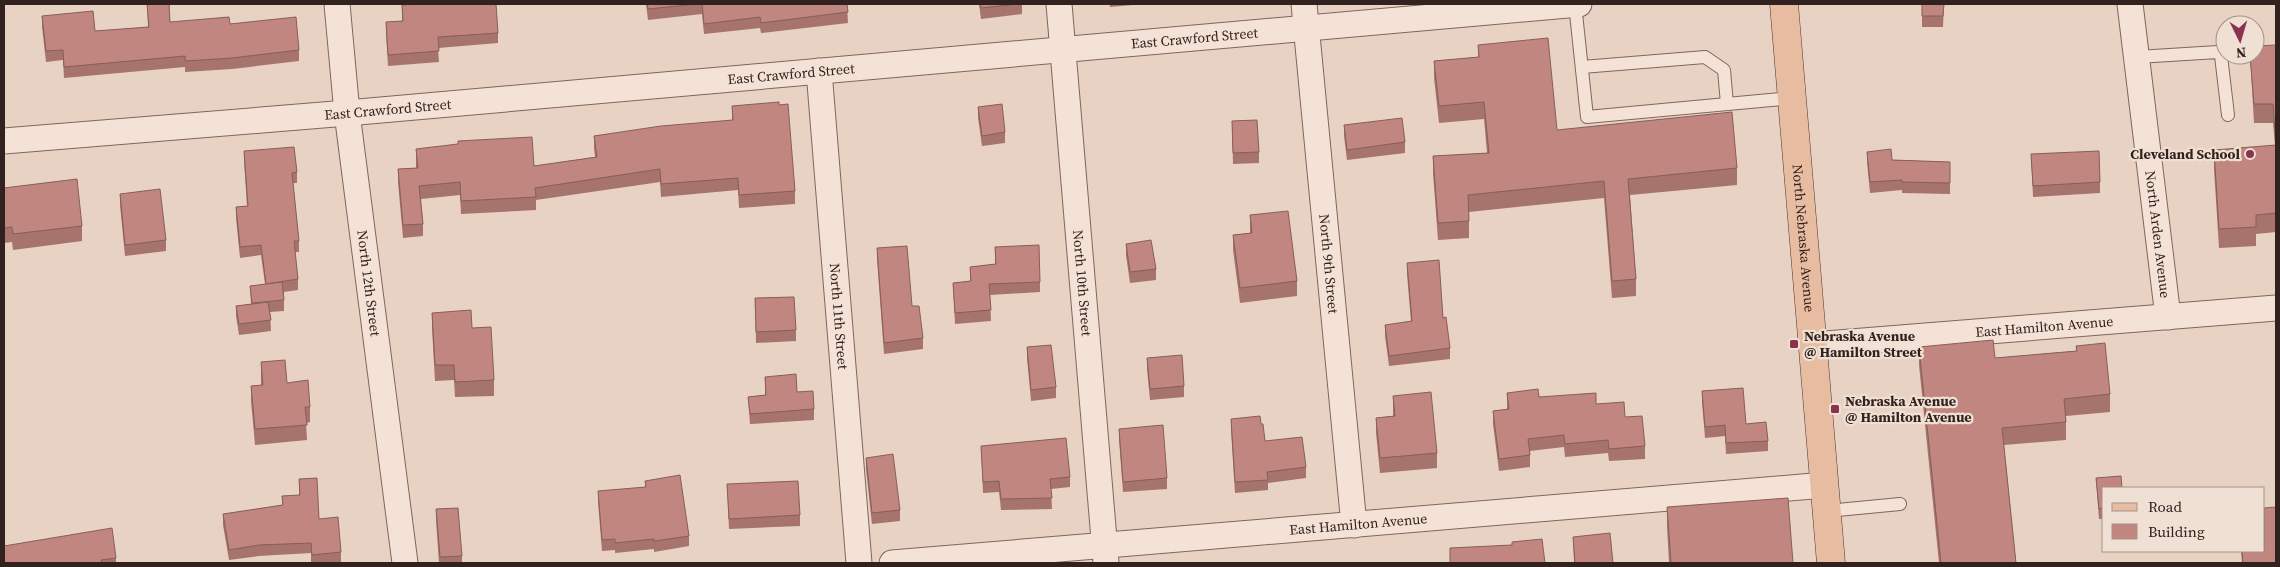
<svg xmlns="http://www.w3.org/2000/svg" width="2280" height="567" font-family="'Source Serif 4',serif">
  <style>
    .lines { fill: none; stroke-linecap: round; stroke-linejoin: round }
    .lane-casing { stroke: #80655d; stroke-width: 14 }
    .street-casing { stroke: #80655d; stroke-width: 27 }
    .primary-casing { stroke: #4e3531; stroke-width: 29 }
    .lane { stroke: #f4e2d6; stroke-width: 12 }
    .street { stroke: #f4e2d6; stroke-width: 25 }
    .primary { stroke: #e7bca0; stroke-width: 28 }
    .wall { fill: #a6736d }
    .building { fill: #c1867f; stroke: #875e59 }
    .poi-dot { fill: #88344e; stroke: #f0dfd3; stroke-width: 2 }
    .labels { text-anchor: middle; stroke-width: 4.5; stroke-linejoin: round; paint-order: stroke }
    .street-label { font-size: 14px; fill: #32221f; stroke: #f0dfd3 }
    .poi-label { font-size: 14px; font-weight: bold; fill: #32221f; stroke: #f0dfd3; text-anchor: start }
  </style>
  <rect width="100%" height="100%" fill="#e8d2c4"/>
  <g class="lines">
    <g class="lane-casing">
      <g id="lane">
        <polyline points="1575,4 1587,117 1792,98"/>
        <polyline points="2137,57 2218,52 2221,56 2228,115"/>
        <polyline points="1582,67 1705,57 1724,70 1727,104"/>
        <polyline points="1827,511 1900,504"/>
      </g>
    </g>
    <g class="street-casing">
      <g id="street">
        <path id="s1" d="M337 4 347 113 405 563"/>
        <path id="s2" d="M1059 4 1106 563"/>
        <path id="s3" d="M1304 4 1354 525"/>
        <path id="s4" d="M2130 4 2168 317"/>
        <path id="s5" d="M819 71 859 563"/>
        <path id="s6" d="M4 141 347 113 1579 4"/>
        <path id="s7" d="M1813 345 2276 308"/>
        <path id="s8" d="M892 563 1825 485"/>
      </g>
    </g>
    <g class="primary-casing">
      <g id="primary">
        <path id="s9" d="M1784 4 1831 563"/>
      </g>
    </g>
    <use href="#lane" class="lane"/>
    <use href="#street" class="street"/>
    <use href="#primary" class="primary"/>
  </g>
  <g class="wall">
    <polygon points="147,4 169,4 170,22 230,24 299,50 299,61 232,69 185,72 185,67 64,78 63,60 46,62 42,27 42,16 95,31 148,27"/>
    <polygon points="646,4 847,4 848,23 761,33 760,28 704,34 702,14 648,20"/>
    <polygon points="979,4 1022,4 1022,14 981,19"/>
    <polygon points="1110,4 1144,4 1110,7"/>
    <polygon points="1944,4 1943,27 1922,27 1922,16"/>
    <polygon points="402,5 498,33 498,43 438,48 439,62 388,66 386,33 386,22 402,21"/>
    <polygon points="1478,45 1557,130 1737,168 1737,185 1630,195 1636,279 1636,296 1612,298 1604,198 1469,212 1469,238 1438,240 1433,173 1433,156 1487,153 1484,119 1439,123 1434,78 1434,61 1478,57"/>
    <polygon points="2276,45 2276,232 2256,234 2256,246 2219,248 2214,169 2214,150 2275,146 2273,123 2254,123 2250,55 2255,55"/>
    <polygon points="732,106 795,191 795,204 739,208 738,190 661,197 660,182 536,200 536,210 461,214 460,195 421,199 423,224 423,236 403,238 398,182 398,169 416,168 416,149 534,166 595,157 594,148 594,136 732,120"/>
    <polygon points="978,107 1005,132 1005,143 982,146 978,118"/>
    <polygon points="1232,121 1259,152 1259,163 1233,164"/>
    <polygon points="1344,125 1405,142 1405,153 1347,160 1344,136"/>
    <polygon points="244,151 297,172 297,183 293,183 299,241 299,252 295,252 298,279 298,290 284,292 284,311 270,312 271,331 239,335 236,316 236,306 251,304 250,286 265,284 261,255 240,258 236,218 236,207 247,206 244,161"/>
    <polygon points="1867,152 1892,160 1950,162 1950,194 1902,193 1902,190 1870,193 1867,162"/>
    <polygon points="2031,154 2100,182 2100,193 2033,197"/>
    <polygon points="4,188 82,226 82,241 13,250 12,242 4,243"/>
    <polygon points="120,194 166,240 166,251 125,256 120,205"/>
    <polygon points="1250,215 1297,281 1297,296 1240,303 1233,250 1233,235 1250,233"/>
    <polygon points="1126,244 1156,269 1156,280 1130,283 1126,255"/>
    <polygon points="995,247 1040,282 1040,292 990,295 991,321 955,324 953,283 970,281 970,267 995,264"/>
    <polygon points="877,248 912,306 923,338 923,349 884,354 877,259"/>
    <polygon points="1407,263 1443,318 1450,348 1450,359 1389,366 1385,336 1385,325 1411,322 1407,274"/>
    <polygon points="755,298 796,330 796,341 756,343"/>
    <polygon points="432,313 472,328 494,380 494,396 455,397 454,380 435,381 432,328"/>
    <polygon points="2076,346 2110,394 2110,412 2066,416 2066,440 2004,445 2016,563 1939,563 1919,365 1919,347 1995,358 2076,351"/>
    <polygon points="1027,347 1056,387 1056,398 1031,401 1027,358"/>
    <polygon points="1147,358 1184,386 1184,397 1150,400 1147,369"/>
    <polygon points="261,362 310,407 310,422 306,423 307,440 255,445 251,401 251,386 261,385"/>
    <polygon points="765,377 797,392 814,409 814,420 750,424 748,397 765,395"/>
    <polygon points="1702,391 1768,441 1768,451 1726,454 1725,436 1705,438 1702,402"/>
    <polygon points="1507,393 1596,404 1625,417 1645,446 1645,459 1609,461 1608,453 1565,457 1564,447 1530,451 1530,467 1499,471 1493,424 1493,411 1507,409"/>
    <polygon points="1393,396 1437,453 1437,468 1380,473 1376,433 1376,418 1393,416"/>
    <polygon points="1231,419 1261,424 1265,441 1306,467 1306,478 1268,483 1268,490 1235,493 1231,430"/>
    <polygon points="1119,429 1167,478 1167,489 1123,492 1119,439"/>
    <polygon points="981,446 1070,477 1070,487 1051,489 1052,509 1001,510 999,492 983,493"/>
    <polygon points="866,458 900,510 900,521 872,524 866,469"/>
    <polygon points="2096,478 2104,488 2104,519 2099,519"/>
    <polygon points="299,479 319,519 341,552 341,563 311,563 311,553 259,556 229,560 223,525 223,514 282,505 282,496 299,495"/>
    <polygon points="645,481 689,536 689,546 654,552 654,549 615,553 615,550 602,551 598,502 598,491 645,487"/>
    <polygon points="727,484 800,515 800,526 729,529"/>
    <polygon points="1667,507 1793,563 1669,563 1667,526"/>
    <polygon points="436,509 462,556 462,563 439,563 436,520"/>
    <polygon points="1573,537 1613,563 1574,563"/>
    <polygon points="2241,551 2264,551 2276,563 2242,563"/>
    <polygon points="116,558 116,563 4,563"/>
  </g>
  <g class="building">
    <polygon points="147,4 169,4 170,22 229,17 230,24 296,17 299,50 232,58 185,61 185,56 64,67 63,50 46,51 42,16 93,11 95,31 149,27"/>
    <polygon points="416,4 496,4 498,33 438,37 439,51 388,55 386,22 403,21 402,5"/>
    <polygon points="647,4 697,4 648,9"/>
    <polygon points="702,4 847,4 848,12 761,23 760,17 704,24"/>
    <polygon points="980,4 1018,4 981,8"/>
    <polygon points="1922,4 1944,4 1943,16 1922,16"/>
    <polygon points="1548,38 1557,130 1732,112 1737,168 1628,179 1636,279 1612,281 1604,181 1468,195 1469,221 1438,223 1433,156 1489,153 1484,102 1439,106 1434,61 1479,57 1478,45"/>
    <polygon points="2276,45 2276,213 2256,215 2256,227 2219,229 2214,150 2276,145 2273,104 2254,104 2250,55 2255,55 2255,46"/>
    <polygon points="779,102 779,105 788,104 795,191 739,195 738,178 661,184 660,169 535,188 536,197 461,201 460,182 419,186 423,224 403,225 398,169 418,168 416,149 458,144 458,141 532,137 534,166 597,157 594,136 661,126 733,120 732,106"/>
    <polygon points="1002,104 1005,132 982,136 978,107"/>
    <polygon points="1402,118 1405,142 1347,150 1344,125"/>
    <polygon points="1257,120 1259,152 1233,153 1232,121"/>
    <polygon points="294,147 297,172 292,173 299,241 294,241 298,279 266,284 261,245 240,247 236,207 248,206 244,151"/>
    <polygon points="1891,149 1892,160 1950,162 1950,183 1902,182 1902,180 1870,182 1867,152"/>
    <polygon points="2099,151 2100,182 2033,186 2031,154"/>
    <polygon points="77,179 82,226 13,234 12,227 4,228 4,188"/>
    <polygon points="160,189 166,240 125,245 120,194"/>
    <polygon points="1288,211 1297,281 1240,288 1233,235 1252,233 1250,215"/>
    <polygon points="1151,240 1156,269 1130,272 1126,244"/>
    <polygon points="1039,245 1040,282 989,284 991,310 955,313 953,283 971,281 970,267 996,264 995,247"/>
    <polygon points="907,246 912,306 919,306 923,338 884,343 877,248"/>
    <polygon points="1439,260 1443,318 1446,317 1450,348 1389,356 1385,325 1412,321 1407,263"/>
    <polygon points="282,282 284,300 252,303 250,286"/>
    <polygon points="794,297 796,330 756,332 755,298"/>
    <polygon points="268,302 271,320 239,324 236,306"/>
    <polygon points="471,310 472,328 491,327 494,380 455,382 454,365 435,365 432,313"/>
    <polygon points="1993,340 1995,358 2077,351 2076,346 2105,343 2110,394 2064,399 2066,422 2002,428 2016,563 1941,563 1919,347"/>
    <polygon points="1051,345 1056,387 1031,390 1027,347"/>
    <polygon points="1182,355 1184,386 1150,389 1147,358"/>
    <polygon points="285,360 287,383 308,380 310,407 305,407 307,425 255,429 251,386 263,385 261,362"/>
    <polygon points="796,374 797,392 813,391 814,409 750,414 748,397 766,395 765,377"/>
    <polygon points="1743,388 1746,424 1766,422 1768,441 1726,443 1725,425 1705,427 1702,391"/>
    <polygon points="1538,389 1539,397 1596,393 1596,404 1624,402 1625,417 1642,416 1645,446 1609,449 1608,440 1565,444 1564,435 1528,439 1530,455 1499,459 1493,411 1509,409 1507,393"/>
    <polygon points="1431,392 1437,453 1380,458 1376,418 1395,416 1393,396"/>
    <polygon points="1260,416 1261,424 1263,424 1265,441 1302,437 1306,467 1267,472 1268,480 1235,482 1231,419"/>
    <polygon points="1163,425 1167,478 1123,482 1119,429"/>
    <polygon points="1066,438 1070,477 1050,479 1052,498 1001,499 999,481 983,482 981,446"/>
    <polygon points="893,454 900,510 872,513 866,458"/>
    <polygon points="680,475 689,536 654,541 654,539 615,543 615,539 602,540 598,491 646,487 645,481"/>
    <polygon points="2121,476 2122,488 2104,488 2104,508 2099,509 2096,478"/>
    <polygon points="317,478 319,519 338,517 341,552 312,555 311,543 259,545 229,550 223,514 283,505 282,496 300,495 299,479"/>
    <polygon points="798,481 800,515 729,519 727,484"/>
    <polygon points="1788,498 1793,563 1671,563 1667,507"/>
    <polygon points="2276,507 2276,563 2243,563 2242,551 2264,551 2264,508"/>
    <polygon points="458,508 462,556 440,557 436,509"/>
    <polygon points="112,528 116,558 101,560 102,563 4,563 4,546"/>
    <polygon points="1610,533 1613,563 1575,563 1573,537"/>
    <polygon points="1542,539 1545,563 1450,563 1450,548 1512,545 1512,542"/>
  </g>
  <g class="poi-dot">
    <circle cx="2250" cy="154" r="5"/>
    <rect x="1789" y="339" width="10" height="10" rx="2.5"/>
    <rect x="1830" y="404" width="10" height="10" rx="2.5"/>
  </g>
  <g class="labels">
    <g class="street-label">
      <text dy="5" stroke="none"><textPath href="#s6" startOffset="1195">East Crawford Street</textPath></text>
      <text dy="5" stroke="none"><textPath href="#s6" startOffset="790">East Crawford Street</textPath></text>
      <text dy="5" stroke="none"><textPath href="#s6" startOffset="385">East Crawford Street</textPath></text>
      <text dy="5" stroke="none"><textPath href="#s4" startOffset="232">North Arden Avenue</textPath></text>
      <text dy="5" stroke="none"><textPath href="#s9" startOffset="235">North Nebraska Avenue</textPath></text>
      <text dy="5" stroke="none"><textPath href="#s3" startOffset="261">North 9th Street</textPath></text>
      <text dy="5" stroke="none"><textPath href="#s2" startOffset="280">North 10th Street</textPath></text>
      <text dy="5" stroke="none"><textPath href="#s1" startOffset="281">North 12th Street</textPath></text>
      <text dy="5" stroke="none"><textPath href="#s5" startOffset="246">North 11th Street</textPath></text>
      <text dy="5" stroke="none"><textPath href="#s7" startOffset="232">East Hamilton Avenue</textPath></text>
      <text dy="5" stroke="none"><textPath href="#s8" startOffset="468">East Hamilton Avenue</textPath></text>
    </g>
    <g class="poi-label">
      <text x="2240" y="159" text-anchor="end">Cleveland School</text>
      <text x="1804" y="341">Nebraska Avenue<tspan x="1804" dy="16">@ Hamilton Street</tspan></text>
      <text x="1845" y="406">Nebraska Avenue<tspan x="1845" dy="16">@ Hamilton Avenue</tspan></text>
    </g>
  </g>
  <rect width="2280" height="567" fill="none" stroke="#32221f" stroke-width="10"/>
  <rect x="2102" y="487" width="162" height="65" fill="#f0dfd3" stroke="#a4938b"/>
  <rect x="2112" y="503" width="25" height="8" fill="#e7bca0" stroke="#a4938b"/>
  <text x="2148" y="512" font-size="15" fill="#32221f">Road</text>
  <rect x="2112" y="524" width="25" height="15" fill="#c1867f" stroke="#a4938b"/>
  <text x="2148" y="537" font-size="15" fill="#32221f">Building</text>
  <g transform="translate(2240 40) rotate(175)"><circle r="24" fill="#f0dfd3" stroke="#a4938b"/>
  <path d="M0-4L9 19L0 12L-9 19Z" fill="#88344e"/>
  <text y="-8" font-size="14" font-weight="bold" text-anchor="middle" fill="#32221f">N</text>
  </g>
</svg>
